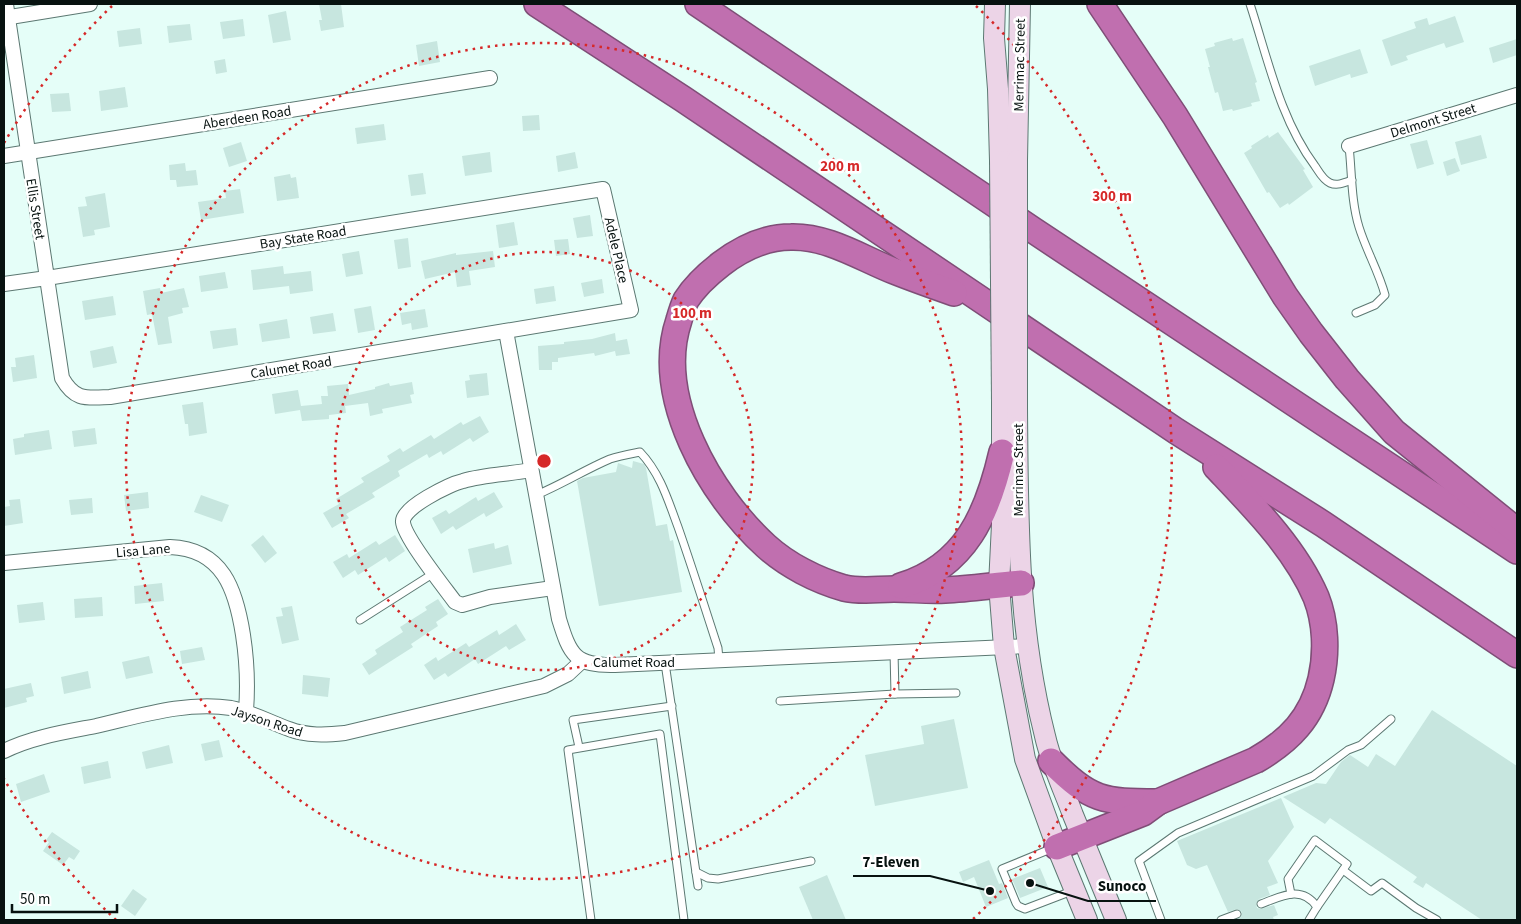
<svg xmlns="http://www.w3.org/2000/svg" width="1521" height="924" font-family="'Source Sans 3',sans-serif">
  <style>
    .building { fill: #c7e6df }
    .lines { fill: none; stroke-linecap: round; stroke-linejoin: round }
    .service-casing { stroke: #5c7872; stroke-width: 9 }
    .minor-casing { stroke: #5c7872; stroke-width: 16 }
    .secondary-casing { stroke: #5c7872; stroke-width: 22 }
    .motorway-casing { stroke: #7f4e77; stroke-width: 28 }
    .service { stroke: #fff; stroke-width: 7 }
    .minor { stroke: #fff; stroke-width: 14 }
    .secondary { stroke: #ecd4e7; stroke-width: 20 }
    .motorway { stroke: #c06faf; stroke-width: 25 }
    .secondary-bridge-casing { stroke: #5c7872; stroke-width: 22; stroke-linecap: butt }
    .secondary-bridge { stroke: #ecd4e7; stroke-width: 20 }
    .ring { fill: none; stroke: #d62828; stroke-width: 2.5; stroke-dasharray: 2.5 5 }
    .labels { text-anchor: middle; stroke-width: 5; stroke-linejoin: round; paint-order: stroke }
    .street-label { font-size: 14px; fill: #071210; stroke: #fff }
    .centre { fill: #d62828; stroke: #fff; stroke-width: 2.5 }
    .ring-label { font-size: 15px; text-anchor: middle; font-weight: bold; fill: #d62828; stroke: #fff; stroke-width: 5; stroke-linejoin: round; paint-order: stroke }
    .leader { fill: none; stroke: #071210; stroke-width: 2 }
    .callout-dot { fill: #071210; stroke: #fff; stroke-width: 2 }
    .callout-label { font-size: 15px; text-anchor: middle; font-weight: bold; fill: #071210; stroke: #fff; stroke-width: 5; stroke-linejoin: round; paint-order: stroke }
  </style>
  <rect width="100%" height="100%" fill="#e5fef8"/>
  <g class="building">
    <polygon points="319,4 341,4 344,27 321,31 319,20 322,20"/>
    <polygon points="286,11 291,40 273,43 268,15"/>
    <polygon points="1455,16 1464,42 1446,48 1444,43 1406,56 1408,60 1391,66 1382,40 1416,28 1414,22 1427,18 1429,25"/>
    <polygon points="243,19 245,36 223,39 220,22"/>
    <polygon points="190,24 192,40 169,43 167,26"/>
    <polygon points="140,28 142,44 119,47 117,31"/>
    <polygon points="1232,38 1233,41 1243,38 1257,82 1255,83 1260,101 1251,103 1252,106 1233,111 1232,109 1223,111 1218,92 1215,93 1208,67 1210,67 1205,49 1215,46 1214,43"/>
    <polygon points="1517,39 1517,55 1493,63 1489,48"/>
    <polygon points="437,41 440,62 419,66 416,45"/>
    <polygon points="1360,49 1368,73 1351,78 1350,74 1315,86 1309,66"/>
    <polygon points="225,59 227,72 216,74 214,61"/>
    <polygon points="125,87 128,107 101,111 99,91"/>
    <polygon points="69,93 71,111 52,112 50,94"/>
    <polygon points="539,115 540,130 523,131 522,116"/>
    <polygon points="384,124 386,140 357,144 355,128"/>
    <polygon points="1278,132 1305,169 1303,170 1313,187 1289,205 1288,203 1280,208 1269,192 1267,193 1244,153 1252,148 1251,146 1268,135 1269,138"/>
    <polygon points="1481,135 1487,158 1461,165 1455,142"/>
    <polygon points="1427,140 1434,164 1417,169 1410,144"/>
    <polygon points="241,142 247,161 229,167 223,148"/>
    <polygon points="490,152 492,172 465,176 462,156"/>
    <polygon points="575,152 578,168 558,172 556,156"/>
    <polygon points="1455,158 1460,171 1447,176 1443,162"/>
    <polygon points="185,163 186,171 196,170 198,185 177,187 176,180 170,180 169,165"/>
    <polygon points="423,173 426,194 411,196 408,175"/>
    <polygon points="290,174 291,178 296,177 299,198 277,201 274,177"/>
    <polygon points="240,189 244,213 201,220 198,202 226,198 225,191"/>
    <polygon points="105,193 110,227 94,230 95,235 83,237 78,207 87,206 85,197"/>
    <polygon points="590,215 593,236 577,238 573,218"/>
    <polygon points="514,222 518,245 499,248 496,225"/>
    <polygon points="408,238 411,267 398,269 394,240"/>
    <polygon points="568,239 570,254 556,256 554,240"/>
    <polygon points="359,251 363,274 346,277 342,254"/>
    <polygon points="493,251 495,267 469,271 471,285 457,287 455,272 425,279 421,261 456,253 456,255"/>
    <polygon points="283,266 284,274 311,271 313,291 290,294 289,286 253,290 251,270"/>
    <polygon points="225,272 228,288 201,292 199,276"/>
    <polygon points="602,279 604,293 584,297 581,283"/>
    <polygon points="554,286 556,301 536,304 534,289"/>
    <polygon points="160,288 161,293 184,288 189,307 182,308 183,313 168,317 172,343 158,345 152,314 147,315 143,291"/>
    <polygon points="113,296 116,315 85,320 82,301"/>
    <polygon points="371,306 375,330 358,333 354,309"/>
    <polygon points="425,309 428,327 412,330 411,323 402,325 400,313"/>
    <polygon points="333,313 336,331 313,334 310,317"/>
    <polygon points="287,319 290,338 262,342 259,324"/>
    <polygon points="236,328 238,345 213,349 210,331"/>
    <polygon points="615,333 616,341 627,339 630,354 616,356 615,351 595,356 594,353 558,358 558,362 552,362 552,370 539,370 538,346 564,344 564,342 592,339"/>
    <polygon points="113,346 117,363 93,368 90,351"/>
    <polygon points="34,355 37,378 13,382 11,367 16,367 15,358"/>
    <polygon points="487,373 489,395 467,398 465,381 470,380 469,375"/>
    <polygon points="412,382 414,394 410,395 412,403 382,409 383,413 370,416 368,403 345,406 346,413 329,415 329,419 302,421 300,410 275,414 272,394 298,390 301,406 322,404 321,396 328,396 327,386 348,384 349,395 375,389 375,387 389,383 390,386"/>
    <polygon points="203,402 207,433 189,436 188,424 185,424 182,405"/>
    <polygon points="480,416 489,432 473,442 470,438 443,455 441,451 429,458 427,454 398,471 400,476 372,493 375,497 346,514 349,518 332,528 323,513 339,504 336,499 364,482 361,478 390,461 387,456 400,448 403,452 431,435 434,439 461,422 463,425"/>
    <polygon points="95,428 97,444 74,447 72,431"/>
    <polygon points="49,430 52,449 15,455 13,439 24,437 24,434"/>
    <polygon points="633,461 644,464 646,468 656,526 667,524 670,541 673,540 682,592 599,606 577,481 583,478 616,472 618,463 632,468"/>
    <polygon points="148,492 149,508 126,511 124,495"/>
    <polygon points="494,492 503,507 486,517 484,513 456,530 453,526 441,534 432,518 446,510 449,514 476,497 478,501"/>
    <polygon points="201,495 229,505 222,522 194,512"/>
    <polygon points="92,498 93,513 71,515 69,500"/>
    <polygon points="20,499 23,523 4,526 4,507 10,506 9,500"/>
    <polygon points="263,535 277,553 265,563 251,545"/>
    <polygon points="395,535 405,551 389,562 386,557 358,575 355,570 343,578 333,562 347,554 349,558 376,541 379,545"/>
    <polygon points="494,543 495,549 508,545 512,564 473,573 468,549"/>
    <polygon points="162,583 164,601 135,604 134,586"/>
    <polygon points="102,597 103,616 75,618 74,599"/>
    <polygon points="438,599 448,614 436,622 438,626 411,644 413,647 369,675 362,664 377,654 375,650 403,632 400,627 427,610 425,607"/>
    <polygon points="43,602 45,620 19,623 17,605"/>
    <polygon points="292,606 299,640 282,644 276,617 283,616 281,608"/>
    <polygon points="516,624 526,640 509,650 506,646 478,664 475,659 448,677 445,673 434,680 424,665 436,657 438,661 466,643 469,647 497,630 499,635"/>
    <polygon points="202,647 205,660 182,664 180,651"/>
    <polygon points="149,656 153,673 126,679 122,662"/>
    <polygon points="88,671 91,688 64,694 61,677"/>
    <polygon points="303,675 330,678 328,697 302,694"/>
    <polygon points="31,683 34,696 26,698 27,702 4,708 4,689"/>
    <polygon points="1432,710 1517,766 1517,920 1482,920 1426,883 1423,888 1413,882 1417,877 1330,818 1325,824 1283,797 1316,783 1326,784 1341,762 1350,755 1368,767 1376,754 1395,766"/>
    <polygon points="954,719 968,788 875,806 865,755 924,744 921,726"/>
    <polygon points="219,740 223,757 205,761 201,744"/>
    <polygon points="169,745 173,763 146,769 142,752"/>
    <polygon points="108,761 111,778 84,784 81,767"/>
    <polygon points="44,774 50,792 21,802 16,784"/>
    <polygon points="1281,798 1294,827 1268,861 1278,883 1267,887 1270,895 1259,899 1256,904 1257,908 1261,909 1274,905 1278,915 1273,917 1274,920 1235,920 1241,917 1242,912 1237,909 1228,912 1207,865 1196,869 1187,865 1177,841"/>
    <polygon points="52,832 80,851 74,860 69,857 63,865 43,851 49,842 46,840"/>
    <polygon points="989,860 999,884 1002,883 1008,898 986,907 974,877 963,882 959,872"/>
    <polygon points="1040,868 1048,887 1020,898 1012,879"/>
    <polygon points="827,875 846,920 813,920 799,887"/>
    <polygon points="133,889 147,899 135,916 121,906"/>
  </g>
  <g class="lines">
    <g class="service-casing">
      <g id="service">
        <path d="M1250 4C1268 59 1280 119 1315 166 1319 172 1323 180 1330 183 1337 186 1344 183 1352 180"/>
        <path d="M1349 146C1352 173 1351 201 1359 227 1366 250 1379 272 1385 295L1375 305 1356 313"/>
        <path d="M536 495C561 485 584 470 610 459 619 456 630 454 640 452 660 473 668 500 678 527 692 567 705 608 718 648L719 660"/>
        <polyline points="360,620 434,573"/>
        <polyline points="894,652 895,694 956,693"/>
        <polyline points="665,663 698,886"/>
        <polyline points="780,701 895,694"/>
        <polyline points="579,747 573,720 672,706"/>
        <polyline points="1053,848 1002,869 1016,903 1018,906 1025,909 1072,891"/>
        <polyline points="1343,870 1371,891 1382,883 1416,908 1437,920"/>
        <polyline points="696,872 708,878 718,879 811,861"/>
        <polyline points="1291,894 1288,879 1315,840 1347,864 1317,907"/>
        <path d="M1261 904C1282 896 1302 885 1317 907L1309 920"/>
        <polyline points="591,920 568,750 660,734 684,920"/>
        <polyline points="1161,920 1139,861 1178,833 1313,776 1348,750 1361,745 1391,719"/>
        <polyline points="1221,920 1237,914"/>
      </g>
    </g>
    <g class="minor-casing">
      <g id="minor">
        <polyline points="4,18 90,4"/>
        <polyline points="1349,146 1517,95"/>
        <polyline points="4,156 490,78"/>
        <path d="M4 284 47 278 603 189 631 310 110 397C86 398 75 401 62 378L8 18 6 4"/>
        <path d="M506 331 559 619C570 655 575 666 615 665L1028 646"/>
        <path d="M531 470C510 474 483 475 463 481 450 484 401 508 403 522 404 537 444 587 455 602L462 605 490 597 553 588"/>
        <path d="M4 563 170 547C223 549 236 590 243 635 247 661 248 685 246 711"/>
        <path d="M4 751C32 737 65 732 96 726 140 716 186 701 231 708 252 712 269 722 289 729 307 736 326 735 345 733L544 686 568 674 582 661"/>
      </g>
    </g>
    <g class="secondary-casing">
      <g id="secondary">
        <polyline points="995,4 994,38 998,89 1000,161"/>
        <polyline points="1017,160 1020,4"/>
        <polyline points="1002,403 1002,524 999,585 1004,647 1025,759 1057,847 1087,920"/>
        <path d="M1017 408C1018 520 1017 626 1045 736 1051 763 1063 788 1073 815 1087 850 1102 885 1116 920"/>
      </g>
    </g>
    <g class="motorway-casing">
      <g id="motorway">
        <polyline points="537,4 683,99 1176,431 1323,524 1517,655"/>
        <polyline points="698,4 1033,230 1517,551"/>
        <polyline points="1100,4 1175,116 1285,296 1311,333 1347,379 1394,432 1517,531"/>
        <path d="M954 293C934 286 914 279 894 271 861 258 828 236 791 237 765 237 742 248 721 264 708 274 695 286 686 300 683 306 681 313 679 320 653 397 710 495 766 546 787 565 816 580 844 588 861 592 877 589 894 589 911 589 928 591 945 590 970 589 995 585 1021 583"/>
        <path d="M901 586C966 566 988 513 1002 452"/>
        <path d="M1051 761C1091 801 1103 802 1158 802"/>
        <path d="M1057 847 1143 813 1158 802 1256 760C1289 741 1312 718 1321 679 1327 653 1326 622 1316 597 1295 548 1252 505 1216 467"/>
      </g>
    </g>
    <use href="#service" class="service"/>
    <use href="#minor" class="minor"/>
    <use href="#secondary" class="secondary"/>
    <use href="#motorway" class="motorway"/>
    <g class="secondary-bridge-casing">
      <g id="secondary-bridge">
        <polyline points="1000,161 1002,403"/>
        <polyline points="1017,408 1017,160"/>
      </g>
    </g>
    <use href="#secondary-bridge" class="secondary-bridge"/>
  </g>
  <g class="ring">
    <circle cx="544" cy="461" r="209"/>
    <circle cx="544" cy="461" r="418"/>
    <path d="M116 920A627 627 0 0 1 4 779M4 143A627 627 0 0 1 112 6M976 6A627 627 0 0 1 972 920"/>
  </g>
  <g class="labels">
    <g class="street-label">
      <text transform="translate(1019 65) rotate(-89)" y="5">Merrimac Street</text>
      <text transform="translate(247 117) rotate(-9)" y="5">Aberdeen Road</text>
      <text transform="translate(1433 120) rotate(-17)" y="5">Delmont Street</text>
      <text transform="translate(36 209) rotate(81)" y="5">Ellis Street</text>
      <text transform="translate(303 237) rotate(-9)" y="5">Bay State Road</text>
      <text transform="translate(617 250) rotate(77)" y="5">Adele Place</text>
      <text transform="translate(291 367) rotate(-9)" y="5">Calumet Road</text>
      <text transform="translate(1018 470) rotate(-90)" y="5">Merrimac Street</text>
      <text transform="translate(143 550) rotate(-5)" y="5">Lisa Lane</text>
      <text x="634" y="667">Calumet Road</text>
      <text transform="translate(267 721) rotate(18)" y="5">Jayson Road</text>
    </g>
  </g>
  <circle cx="544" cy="461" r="8" class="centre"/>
  <g class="ring-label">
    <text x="840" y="171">200 m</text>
    <text x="1112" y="201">300 m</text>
    <text x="692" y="318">100 m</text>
  </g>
  <path class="leader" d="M990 891L930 876H853M1030 883L1088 901H1156"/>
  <g class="callout-dot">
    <circle cx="990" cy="891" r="5"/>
    <circle cx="1030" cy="883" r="5"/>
  </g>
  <g class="callout-label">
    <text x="891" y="867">7-Eleven</text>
    <text x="1122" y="891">Sunoco</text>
  </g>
  <rect width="1521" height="924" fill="none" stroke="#071210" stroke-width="10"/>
  <path d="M12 904v8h105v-8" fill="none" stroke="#071210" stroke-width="2.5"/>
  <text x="20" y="904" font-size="15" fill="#071210" stroke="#ffffff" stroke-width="4" paint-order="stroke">50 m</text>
</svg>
